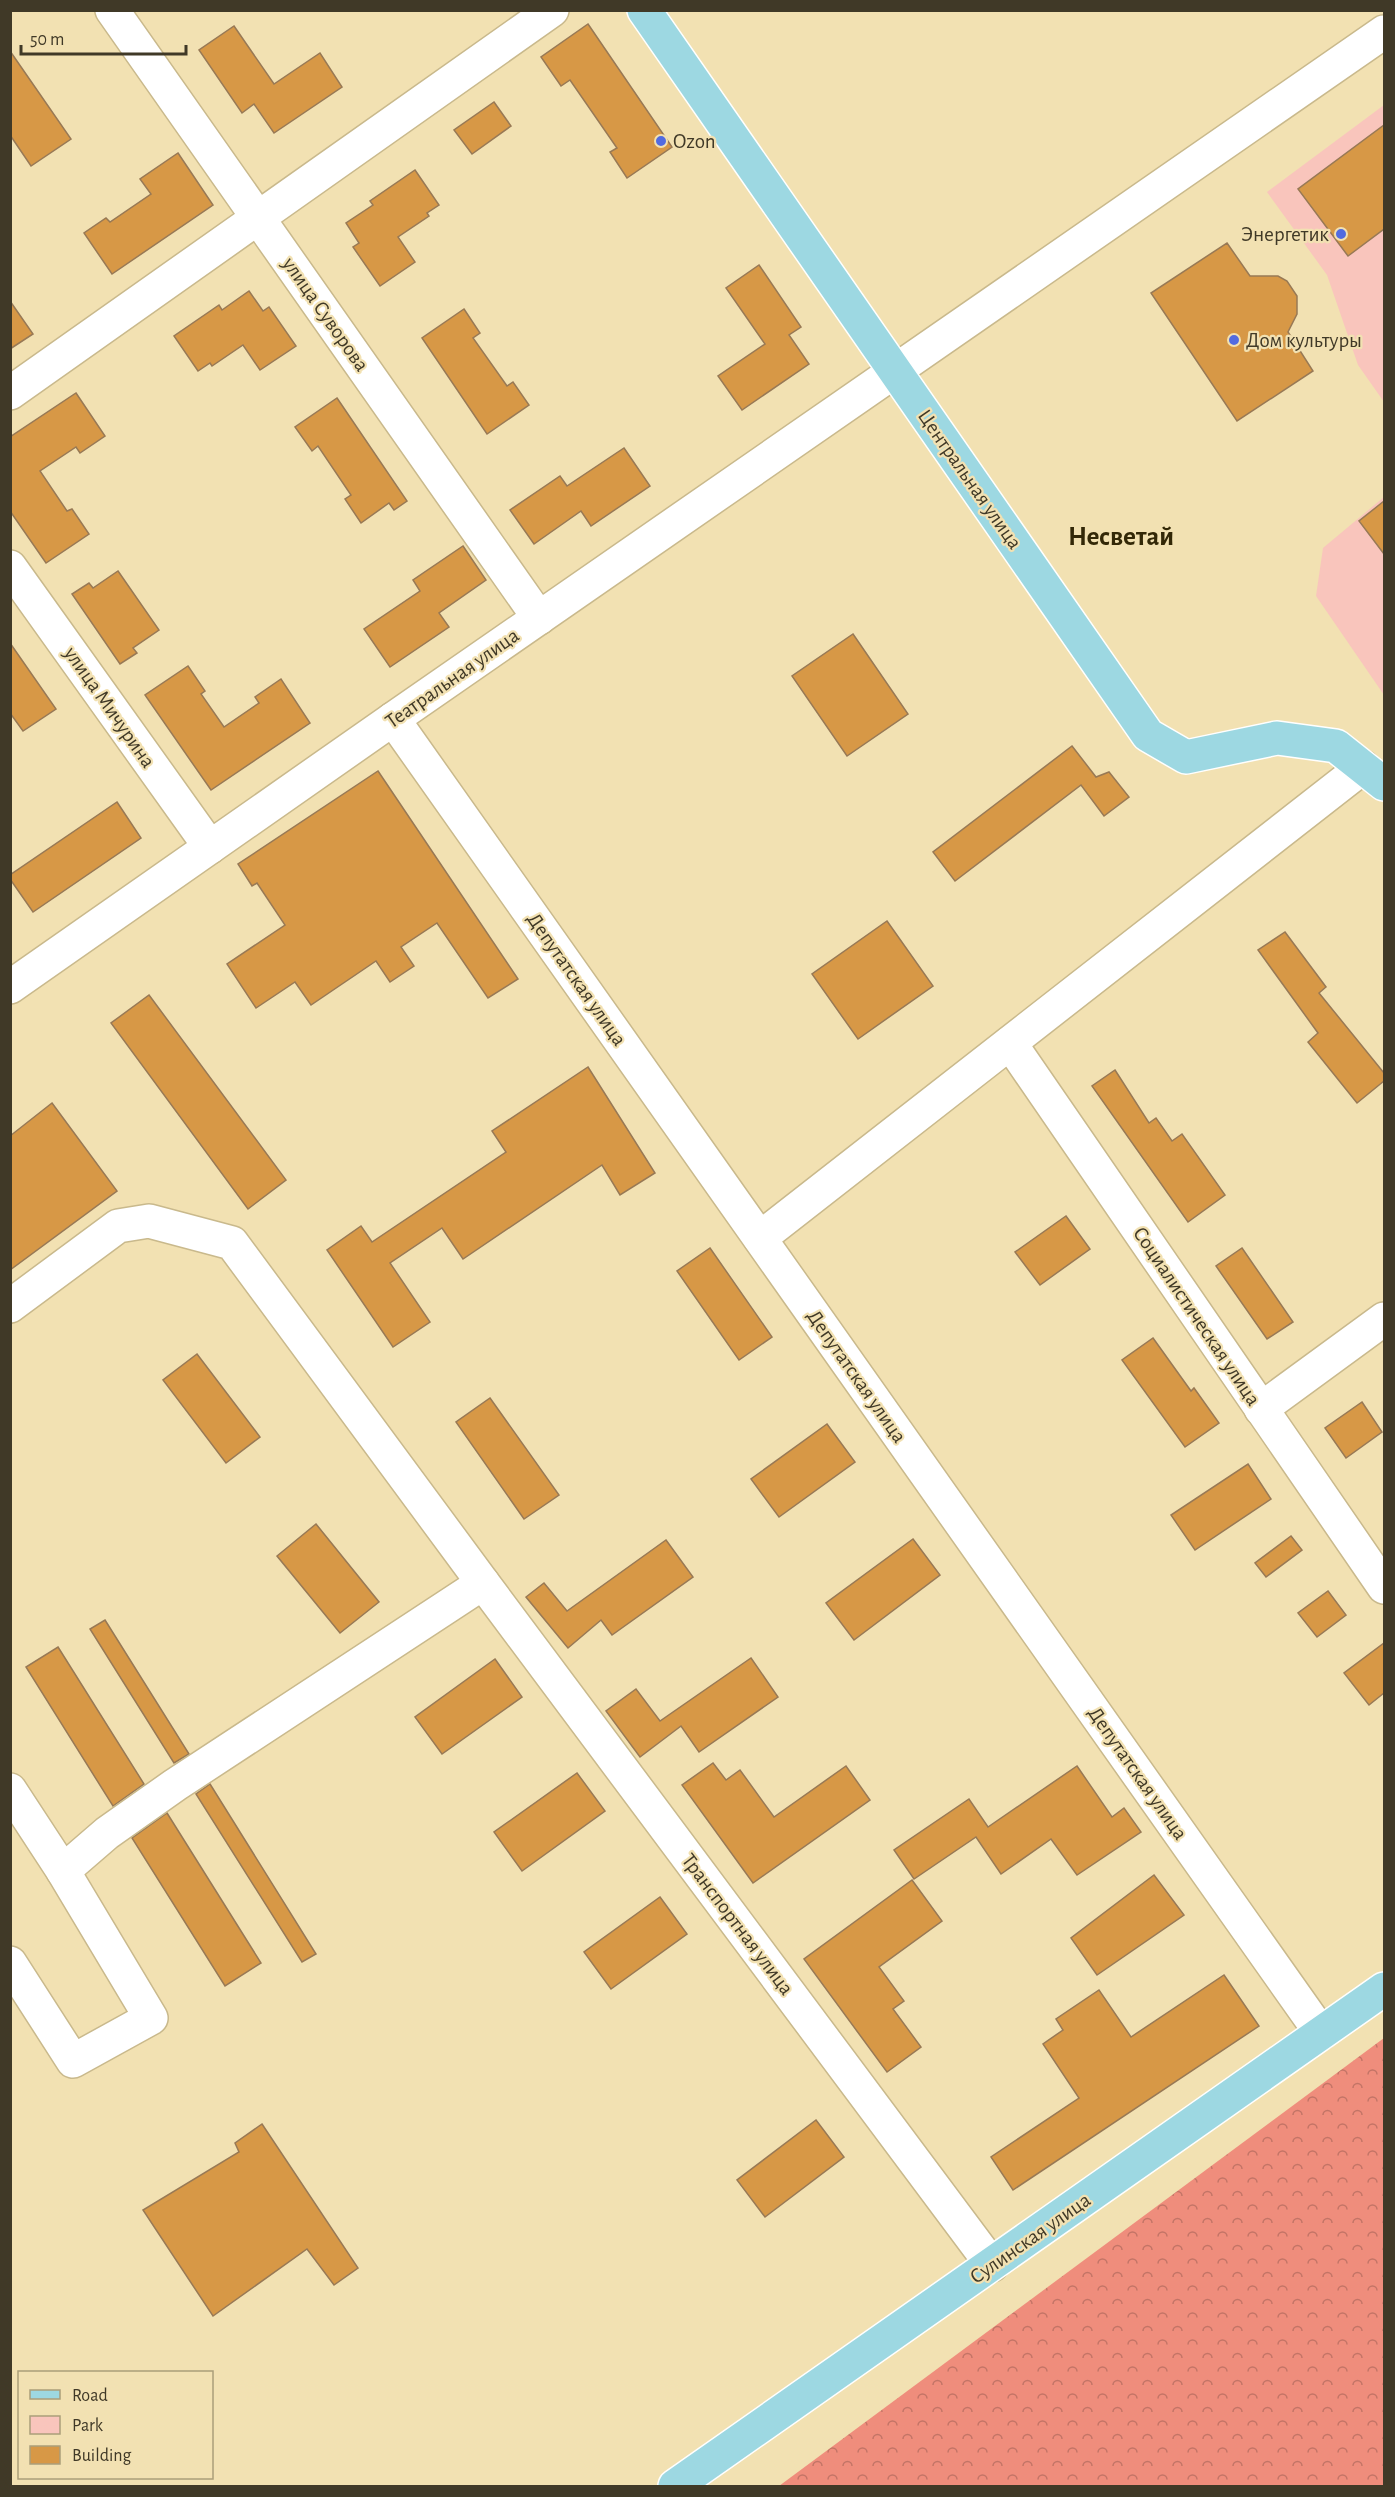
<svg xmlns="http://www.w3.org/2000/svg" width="1395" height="2497" font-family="'Alegreya Sans',sans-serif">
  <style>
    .forest { fill: url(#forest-crowns) }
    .park { fill: #f9c5bc }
    .building { fill: #d79846; stroke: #987955; stroke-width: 1.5 }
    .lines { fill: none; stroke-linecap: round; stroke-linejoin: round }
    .minor-casing { stroke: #c9b98c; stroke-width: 36 }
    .major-casing { stroke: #fff; stroke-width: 36 }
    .minor { stroke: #fff; stroke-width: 33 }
    .major { stroke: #9dd8e2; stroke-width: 33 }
    .poi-dot { fill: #526be0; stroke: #f2e1b2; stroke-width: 2 }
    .labels { text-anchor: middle; stroke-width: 4.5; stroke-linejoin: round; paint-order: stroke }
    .poi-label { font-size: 21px; fill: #403927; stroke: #f2e1b2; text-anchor: start }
    .street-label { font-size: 21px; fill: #403927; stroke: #f2e1b2 }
    .district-label { font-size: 27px; font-weight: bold; fill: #332807; stroke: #f2e1b2 }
  </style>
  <defs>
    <pattern id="forest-crowns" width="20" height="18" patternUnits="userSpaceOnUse" patternTransform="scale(1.5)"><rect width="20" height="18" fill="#ef8d7c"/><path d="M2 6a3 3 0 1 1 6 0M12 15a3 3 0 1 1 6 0" fill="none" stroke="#c37466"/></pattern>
  </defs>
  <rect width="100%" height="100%" fill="#f2e1b2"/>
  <polygon class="forest" points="1384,2038 1384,2486 779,2486"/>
  <g class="park">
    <polygon points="1384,105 1384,402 1358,365 1327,275 1267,192"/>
    <polygon points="1384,497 1384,695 1316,596 1323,548"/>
  </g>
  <g class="building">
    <polygon points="588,24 672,147 627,178 610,152 617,148 570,80 561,86 541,57"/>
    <polygon points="234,26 274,84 320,53 342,87 274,133 254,104 242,113 199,50"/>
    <polygon points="10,51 71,139 31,166 10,135"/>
    <polygon points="494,102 511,126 472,154 454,130"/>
    <polygon points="1384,125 1384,229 1348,256 1298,189"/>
    <polygon points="178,153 213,205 112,274 84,233 106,218 110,222 151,194 140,179"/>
    <polygon points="415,170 439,205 427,213 429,216 398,237 415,262 380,286 353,247 359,243 346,223 373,205 370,201"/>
    <polygon points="1227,243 1250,276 1278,276 1287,281 1297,296 1297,314 1288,332 1313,371 1237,421 1151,293"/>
    <polygon points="759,265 801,327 789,335 809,364 742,410 718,376 765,344 726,288"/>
    <polygon points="249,291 263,311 269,307 296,346 260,370 243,345 212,366 210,363 198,371 174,336 219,305 222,310"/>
    <polygon points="10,301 33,334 10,349"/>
    <polygon points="464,309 480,333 473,338 507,386 513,382 529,405 487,434 422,338"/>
    <polygon points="76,393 105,436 80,453 76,447 40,471 67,511 72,509 89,534 46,563 10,511 10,437"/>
    <polygon points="337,398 407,501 394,510 389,503 361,523 345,499 351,495 318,446 312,451 295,427"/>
    <polygon points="624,448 650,486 591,526 581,511 534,544 510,510 560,476 567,486"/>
    <polygon points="1384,501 1384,554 1359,521"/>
    <polygon points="463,546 486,580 439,613 449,627 390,667 364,629 420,591 413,580"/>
    <polygon points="118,571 159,630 133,648 137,653 120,664 72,594 89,583 93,588"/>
    <polygon points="853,634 908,714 847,756 792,676"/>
    <polygon points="10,643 56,709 23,731 10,713"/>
    <polygon points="188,666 205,691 201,694 224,727 259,703 255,697 281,679 310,723 211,790 145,695"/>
    <polygon points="1072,746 1096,777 1109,772 1129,797 1104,816 1081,785 955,881 933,852"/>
    <polygon points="378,771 518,979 488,998 437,923 401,947 414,966 390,982 376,961 311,1005 295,982 256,1008 227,964 285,925 257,883 252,886 238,864"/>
    <polygon points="117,802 141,838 33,912 10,879 10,875"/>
    <polygon points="887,921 933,986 858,1039 812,974"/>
    <polygon points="1285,932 1326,987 1319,993 1384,1073 1384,1081 1357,1103 1308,1042 1318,1033 1258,950"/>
    <polygon points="149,995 286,1180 248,1209 111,1023"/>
    <polygon points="588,1067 655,1173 620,1195 602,1165 463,1259 442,1228 390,1263 430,1322 393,1347 327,1250 361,1226 372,1242 506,1152 492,1131"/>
    <polygon points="1115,1070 1149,1123 1156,1118 1172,1141 1182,1134 1225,1195 1188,1222 1092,1086"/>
    <polygon points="52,1103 117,1191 10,1270 10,1136"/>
    <polygon points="1066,1216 1090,1249 1040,1285 1015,1252"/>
    <polygon points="710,1248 772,1337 739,1360 677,1271"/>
    <polygon points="1242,1248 1293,1322 1267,1339 1216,1266"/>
    <polygon points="1153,1338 1191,1391 1194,1388 1219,1423 1185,1447 1122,1360"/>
    <polygon points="197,1354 260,1437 226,1463 163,1380"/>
    <polygon points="490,1398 559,1495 524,1519 456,1422"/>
    <polygon points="1362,1402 1382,1432 1346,1458 1325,1428"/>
    <polygon points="827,1424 855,1462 779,1517 751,1479"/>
    <polygon points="1248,1464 1271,1499 1195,1550 1171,1515"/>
    <polygon points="316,1524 379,1602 340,1633 277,1556"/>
    <polygon points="1291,1536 1302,1550 1266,1577 1255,1563"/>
    <polygon points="913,1539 940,1575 854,1640 826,1603"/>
    <polygon points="666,1540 693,1577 612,1635 601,1620 568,1648 526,1597 544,1583 567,1611"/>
    <polygon points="1328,1591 1346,1615 1317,1637 1298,1613"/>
    <polygon points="105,1620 189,1754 174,1763 90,1629"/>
    <polygon points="1384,1643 1384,1693 1369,1705 1344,1673"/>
    <polygon points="58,1647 144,1784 113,1806 26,1667"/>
    <polygon points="751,1658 778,1697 699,1752 681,1726 640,1757 606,1711 636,1689 660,1721"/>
    <polygon points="495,1659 522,1697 442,1754 415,1717"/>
    <polygon points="713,1763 726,1780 740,1770 774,1817 846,1766 870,1800 753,1883 682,1785"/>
    <polygon points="1077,1766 1112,1817 1124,1808 1141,1832 1077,1875 1051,1839 1001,1874 976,1837 914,1879 894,1850 969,1799 988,1827"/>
    <polygon points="577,1773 605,1811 522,1871 494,1832"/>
    <polygon points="210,1784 316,1954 302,1962 196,1794"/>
    <polygon points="167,1813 261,1963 225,1986 132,1838"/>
    <polygon points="1154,1875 1184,1915 1097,1975 1071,1938"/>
    <polygon points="912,1880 942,1921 879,1967 904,2001 893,2009 921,2047 887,2072 804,1959"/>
    <polygon points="660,1897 687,1934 611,1989 584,1952"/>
    <polygon points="1224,1975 1259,2026 1013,2190 991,2157 1079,2098 1043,2044 1063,2030 1056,2019 1099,1990 1131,2037"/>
    <polygon points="816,2120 844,2157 765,2217 737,2180"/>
    <polygon points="262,2124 358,2268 334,2285 307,2249 213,2316 143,2210 239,2152 235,2143"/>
  </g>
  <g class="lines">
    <g class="minor-casing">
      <g id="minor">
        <polyline points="112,10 539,618"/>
        <polyline points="10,393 552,10"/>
        <polyline points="10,567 210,847"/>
        <polyline points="393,719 1321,2033"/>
        <polyline points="10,987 393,719 1384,32"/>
        <polyline points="1010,1043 1384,1587"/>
        <polyline points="760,1238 1363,767"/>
        <polyline points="10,1306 118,1226 149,1221 232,1243 483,1583 992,2265"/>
        <polyline points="1261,1409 1384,1319"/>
        <polyline points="10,1790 63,1871 151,2018 73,2061 10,1963"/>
        <polyline points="63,1871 107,1833 175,1785 483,1583"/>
      </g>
    </g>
    <g class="major-casing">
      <g id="major">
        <polyline points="644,10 1148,735 1186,757 1277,738 1336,746 1384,784"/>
        <polyline points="675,2486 1384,1989"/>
      </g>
    </g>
    <use href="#minor" class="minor"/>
    <use href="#major" class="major"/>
  </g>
  <g class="poi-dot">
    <circle cx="661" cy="141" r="6"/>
    <circle cx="1341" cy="234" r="6"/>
    <circle cx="1234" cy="340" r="6"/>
  </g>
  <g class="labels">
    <g class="poi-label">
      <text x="673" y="148">Ozon</text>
      <text x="1329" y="241" text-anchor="end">Энергетик</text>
      <text x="1246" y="347">Дом культуры</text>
    </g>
    <g class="street-label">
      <text transform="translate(326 314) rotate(55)" y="7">улица Суворова</text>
      <text transform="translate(970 479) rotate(55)" y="7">Центральная улица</text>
      <text transform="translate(452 678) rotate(-35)" y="7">Театральная улица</text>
      <text transform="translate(110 707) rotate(55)" y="7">улица Мичурина</text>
      <text transform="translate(577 979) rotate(55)" y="7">Депутатская улица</text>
      <text transform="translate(1197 1316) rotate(56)" y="7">Социалистическая улица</text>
      <text transform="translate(857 1376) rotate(55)" y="7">Депутатская улица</text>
      <text transform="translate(1138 1773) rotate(55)" y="7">Депутатская улица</text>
      <text transform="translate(738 1924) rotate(53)" y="7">Транспортная улица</text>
      <text transform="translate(1030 2238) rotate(-35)" y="7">Сулинская улица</text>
    </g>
    <g class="district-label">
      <text x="1121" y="545">Несветай</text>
    </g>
  </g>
  <rect width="1395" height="2497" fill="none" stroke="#403927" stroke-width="24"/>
  <rect x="18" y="2371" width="195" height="108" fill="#f2e1b2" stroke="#ab9e7a" stroke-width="1.5"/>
  <rect x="30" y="2390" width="30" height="9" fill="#9dd8e2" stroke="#ab9e7a" stroke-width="1.5"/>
  <text x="72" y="2401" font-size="18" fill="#403927">Road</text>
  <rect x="30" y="2416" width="30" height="18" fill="#f9c5bc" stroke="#ab9e7a" stroke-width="1.5"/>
  <text x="72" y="2431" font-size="18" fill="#403927">Park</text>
  <rect x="30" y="2446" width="30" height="18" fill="#d79846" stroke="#ab9e7a" stroke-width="1.5"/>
  <text x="72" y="2461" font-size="18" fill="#403927">Building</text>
  <path d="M21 45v9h165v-9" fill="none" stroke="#403927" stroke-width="3"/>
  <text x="30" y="45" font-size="18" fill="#403927" stroke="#f2e1b2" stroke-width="4.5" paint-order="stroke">50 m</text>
</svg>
